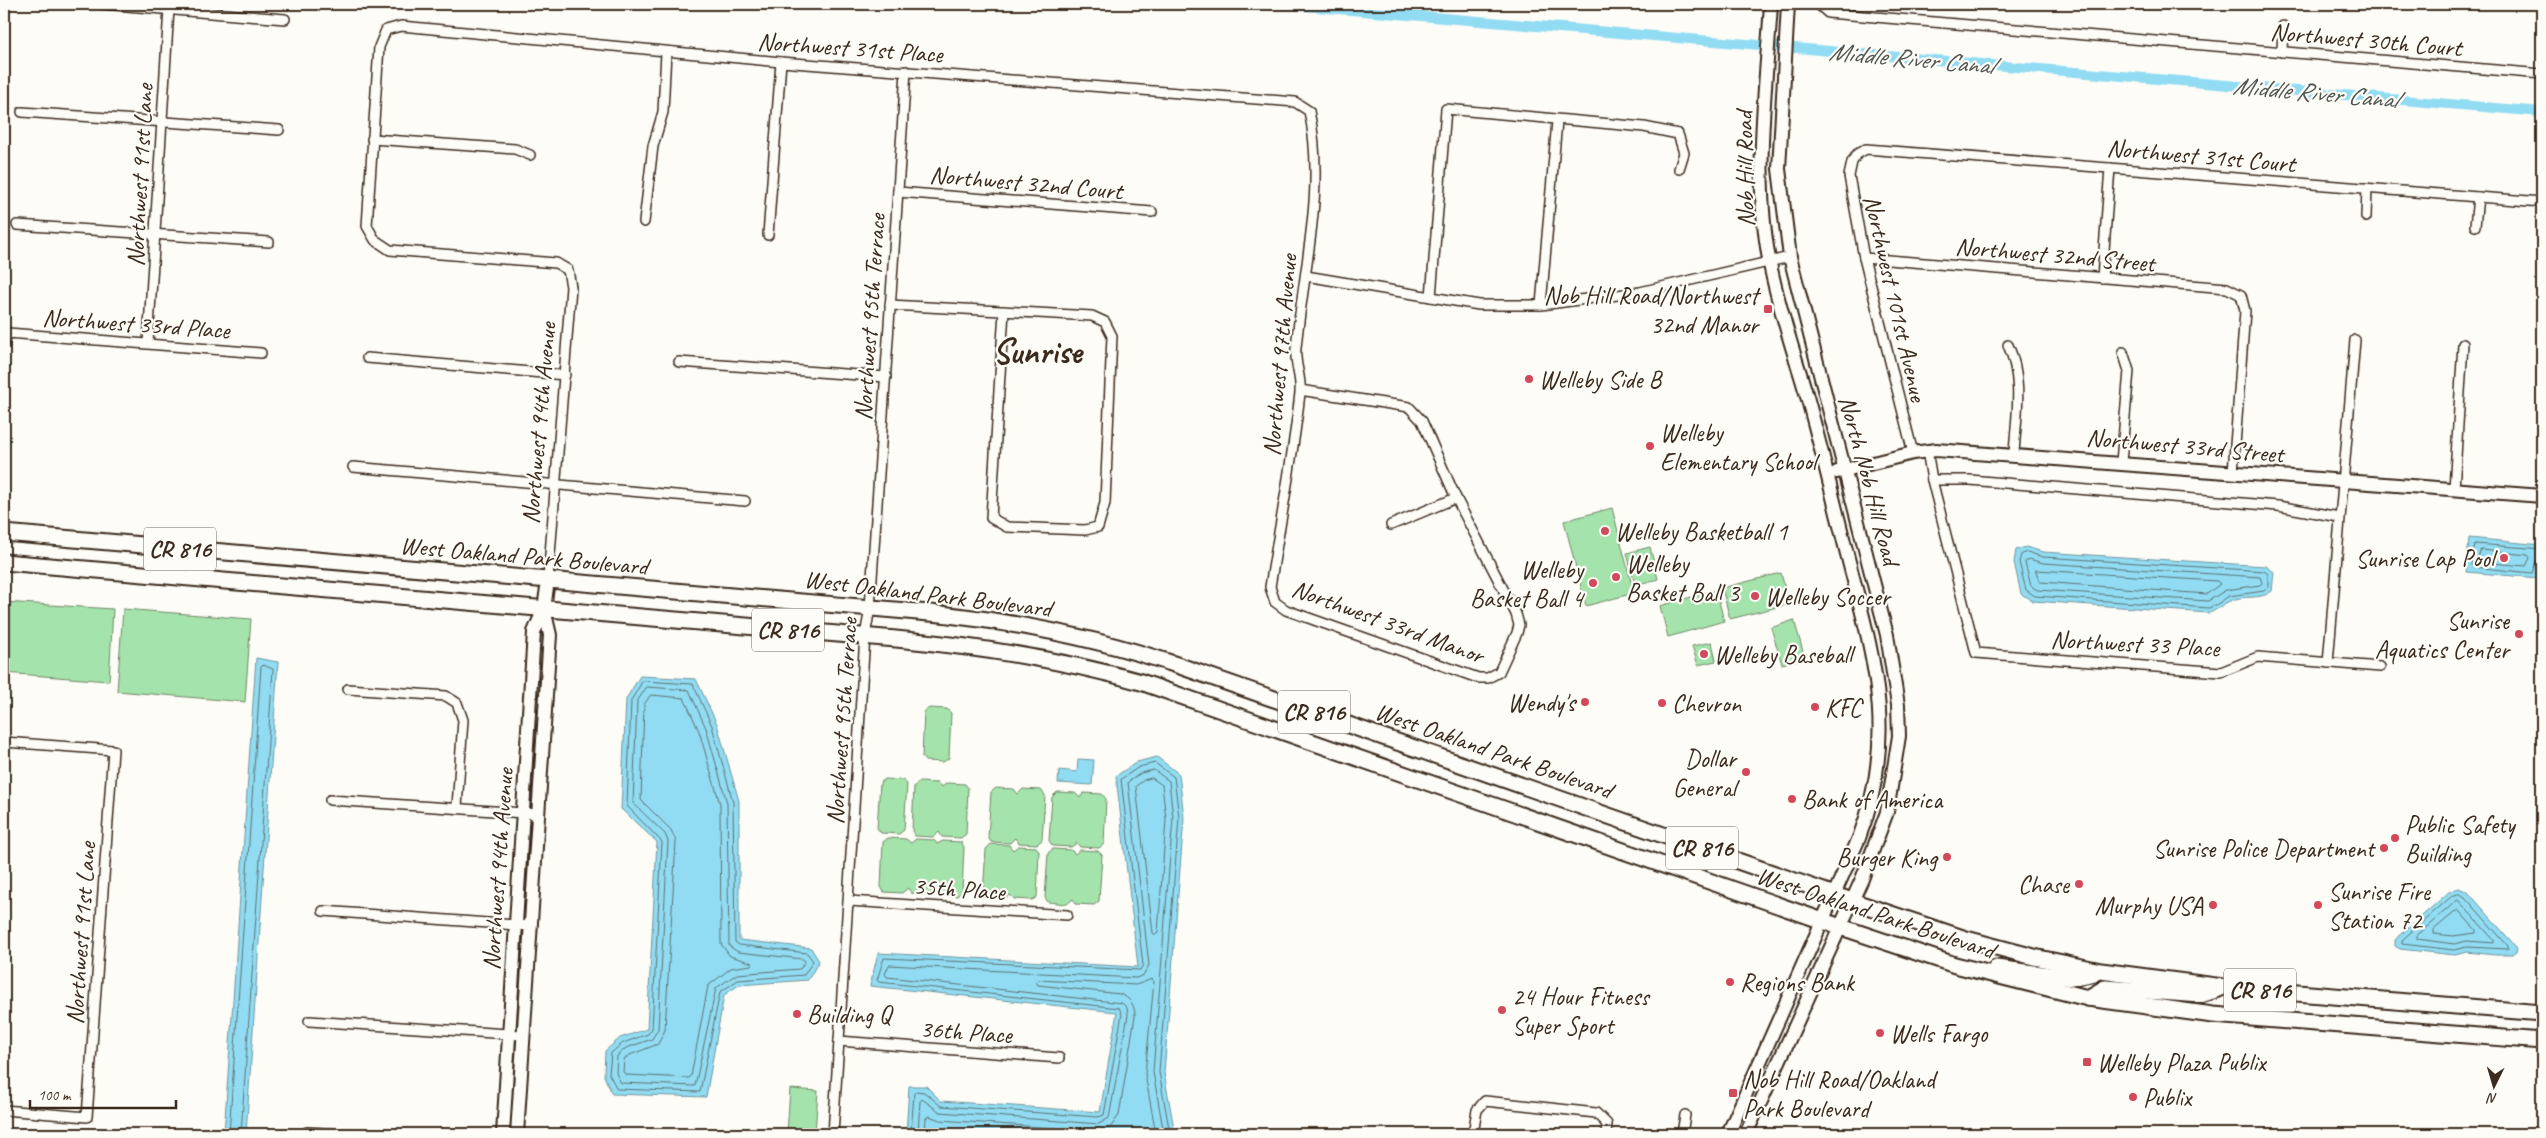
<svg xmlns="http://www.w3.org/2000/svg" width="2546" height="1138" font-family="Caveat,sans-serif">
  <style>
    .green { fill: #a4e3ac; stroke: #708665 }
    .water { fill: #91dcf2; stroke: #6f959d }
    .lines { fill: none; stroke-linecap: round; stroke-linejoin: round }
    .shore { stroke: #5d7173; stroke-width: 1 }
    .canal { stroke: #91dcf2; stroke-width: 10 }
    .street-casing { stroke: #3b2a1e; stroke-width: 12 }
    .secondary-casing { stroke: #3b2a1e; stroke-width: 16 }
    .primary-casing { stroke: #3b2a1e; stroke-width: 19 }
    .street { stroke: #fdfcf7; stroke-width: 9 }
    .secondary { stroke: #fdfcf7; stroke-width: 12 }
    .primary { stroke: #fdfcf7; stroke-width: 15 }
    .poi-dot { fill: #d1495b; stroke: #fdfcf7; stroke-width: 2 }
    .labels { text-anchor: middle; stroke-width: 4.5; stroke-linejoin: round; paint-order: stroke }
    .shield { fill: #fdfcf7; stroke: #75695f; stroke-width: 1 }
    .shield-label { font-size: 24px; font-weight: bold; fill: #3b2a1e }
    .street-label { font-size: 25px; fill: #3b2a1e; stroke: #fdfcf7 }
    .poi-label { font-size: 25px; fill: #3b2a1e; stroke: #fdfcf7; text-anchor: start }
    .water-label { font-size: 26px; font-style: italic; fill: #505653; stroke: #fdfcf7 }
    .town-label { font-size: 35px; font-weight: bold; fill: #3b2a1e; stroke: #fdfcf7 }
  </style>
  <rect width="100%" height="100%" fill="#fdfcf7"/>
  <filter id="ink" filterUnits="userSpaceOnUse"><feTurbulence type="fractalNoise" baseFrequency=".02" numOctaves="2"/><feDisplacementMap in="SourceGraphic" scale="10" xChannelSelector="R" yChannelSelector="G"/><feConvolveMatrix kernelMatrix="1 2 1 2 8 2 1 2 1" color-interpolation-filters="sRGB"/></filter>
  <g filter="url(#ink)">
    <g class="green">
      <polygon points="1612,508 1634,593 1586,606 1564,521"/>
      <polygon points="1650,547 1658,579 1635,585 1627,553"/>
      <polygon points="1781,573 1789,604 1730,619 1722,588"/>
      <polygon points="1716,590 1724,621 1668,637 1660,606"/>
      <polygon points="4,602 113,609 109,681 4,673"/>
      <polygon points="123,609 251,619 245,702 117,691"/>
      <polygon points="1794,620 1805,658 1782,664 1771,628"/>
      <polygon points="1712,642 1716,661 1698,665 1692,646"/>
      <polygon points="929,708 947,709 951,713 949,758 943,762 925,761 922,757 924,712"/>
      <polygon points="885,779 903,780 907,784 904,830 899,834 881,833 877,828 880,783"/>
      <polygon points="919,782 937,783 942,787 947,783 965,784 968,788 966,834 961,838 942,837 939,832 933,837 915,836 912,831 914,786"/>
      <polygon points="996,788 1014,789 1018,794 1023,789 1041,790 1045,795 1042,840 1037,844 1019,843 1015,838 1010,843 991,842 988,837 991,792"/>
      <polygon points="1057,792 1075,793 1080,798 1084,793 1102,794 1106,799 1104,844 1099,848 1080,847 1077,843 1071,847 1053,846 1049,841 1052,797"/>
      <polygon points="888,838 906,839 911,843 916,839 934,840 937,844 943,841 961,842 964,847 962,892 957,896 938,895 935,890 930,894 911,893 908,888 902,893 884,892 881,887 883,842"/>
      <polygon points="991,844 1009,845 1013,850 1018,846 1036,847 1039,851 1037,897 1032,900 1014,899 1010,895 1005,899 986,898 983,893 986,849"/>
      <polygon points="1053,849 1071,850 1075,854 1080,850 1098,851 1102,855 1099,901 1094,905 1076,904 1073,899 1067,904 1048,902 1045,898 1048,853"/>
      <polygon points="790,1089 818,1091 815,1134 787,1134"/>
    </g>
    <g class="water">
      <polygon points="2469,538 2542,545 2538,578 2466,572"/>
      <path d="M2026 547 2043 552 2266 566 2274 572 2272 591C2260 601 2244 594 2230 601 2222 604 2218 610 2209 613L2033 601 2021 594 2014 562 2016 550Z"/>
      <polygon points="256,658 278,662 246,1134 224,1134"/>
      <polygon points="640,676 696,679 717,724 739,801 739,940 811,948 819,961 808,980 739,985 724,995 706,1097 612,1094 604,1076 605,1051 620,1038 647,1029 657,842 621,809 626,699"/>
      <polygon points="1157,757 1179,774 1184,818 1164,1073 1175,1134 906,1134 909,1086 926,1086 941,1101 1100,1112 1117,1012 870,986 878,953 1138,967 1116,776 1137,762"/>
      <polygon points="1078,759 1094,760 1092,785 1058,783 1059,770 1077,772"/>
      <polygon points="2459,888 2468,892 2517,948 2516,952 2512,955 2496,955 2467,952 2455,955 2400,949 2395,946 2395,940 2450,891"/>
    </g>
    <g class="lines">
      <g class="shore">
        <polyline points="2542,549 2475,544 2471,565 2473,567 2532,573 2536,561 2542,558"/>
        <polygon points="2481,550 2528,555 2530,558 2526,566 2480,562 2478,559"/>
        <polygon points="2027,552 2043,557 2264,571 2268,574 2268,587 2264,591 2229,596 2216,605 2209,608 2035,596 2026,590 2019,562 2021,555"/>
        <polygon points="2029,559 2043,563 2260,577 2262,583 2260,585 2226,590 2208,601 2037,590 2031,586 2025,562"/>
        <polygon points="2036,570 2217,581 2220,584 2207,594 2040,582"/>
        <polygon points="643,681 693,684 712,726 733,802 735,942 739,945 807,953 813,961 804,975 738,980 720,992 700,1092 617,1089 609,1074 611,1053 623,1043 648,1034 652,1029 662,842 627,806 631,701"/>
        <polygon points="647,687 689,690 706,728 727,803 729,946 738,952 803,959 805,961 800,969 737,974 716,988 695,1086 621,1083 616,1073 617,1056 626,1048 652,1039 658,1029 668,841 665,834 633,803 637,702"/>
        <polygon points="651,695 684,698 699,731 720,804 721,944 730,956 753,963 751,965 731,968 708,986 691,1076 689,1078 626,1075 623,1072 624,1059 630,1055 658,1044 665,1030 676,841 671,830 641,800 644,705"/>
        <polygon points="1152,778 1162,785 1166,819 1158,933 1155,935 1153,933 1136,786 1144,780"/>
        <polygon points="2459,894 2465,897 2508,946 2508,949 2467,947 2454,950 2402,944 2402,940 2452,896"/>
        <polygon points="2458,900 2494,940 2494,943 2467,941 2454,944 2417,939 2417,936"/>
        <polygon points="2458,910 2476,930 2476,933 2453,936 2434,934 2434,930"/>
        <polyline points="229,1134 261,667 263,665 273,669 241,1134"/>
        <polyline points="911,1134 914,1093 916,1091 924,1092 941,1106 1098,1117 1104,1115 1122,1014 1119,1008 879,982 877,980 884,958 1140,970 1143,965 1121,779 1139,767 1155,763 1174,777 1179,818 1159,1072 1170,1134"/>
        <polyline points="918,1134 920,1101 922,1099 940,1112 1099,1124 1109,1118 1128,1015 1127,1008 1122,1003 887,977 885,974 889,965 1136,978 1144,975 1149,965 1128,782 1141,773 1154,770 1169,781 1173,818 1153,1072 1164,1134"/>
        <path d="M925 1134 926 1118 929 1116 940 1120 1097 1131 1110 1128 1119 1115 1135 1016C1135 1005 1130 998 1120 994L1038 985 1036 982 1038 980 1136 985 1152 979 1154 982 1145 1074 1156 1134"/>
      </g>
      <polyline class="canal" points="1280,4 2542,112"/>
      <g class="street-casing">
        <g id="street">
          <polyline points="102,4 285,19"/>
          <polyline points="1818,4 1828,13 2542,74"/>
          <polyline points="2282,52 2283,26"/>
          <polyline points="22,112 279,130"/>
          <polyline points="372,139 515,149 530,155"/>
          <polyline points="898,192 1152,212"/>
          <polyline points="2366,217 2367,188"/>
          <polyline points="644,222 653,146 663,112 666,52"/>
          <polyline points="17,225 269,242"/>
          <polyline points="2475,226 2478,197"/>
          <polyline points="768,235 781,62"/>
          <polyline points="1864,258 2227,288 2241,295 2245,311 2233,472"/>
          <polyline points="1306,276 1479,305 1541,305 1640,292 1790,257"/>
          <polyline points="2102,278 2110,168"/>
          <polyline points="1431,297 1446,109 1644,127 1678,134 1684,153 1679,169"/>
          <polyline points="890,305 1092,316 1105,322 1112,336 1105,503 1098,527 1085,530 1007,527 991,518 1004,311"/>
          <polyline points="1541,305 1557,121"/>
          <polyline points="148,343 169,9"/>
          <polyline points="4,344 8,333 261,353"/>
          <path d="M2008 345C2024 380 2016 417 2014 454"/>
          <polyline points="367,358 565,375"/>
          <polyline points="679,362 886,377"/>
          <polyline points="1927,450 1932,480 1976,653 2221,672 2258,657 2380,667"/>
          <polyline points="1913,453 1864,258 1849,176 1852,162 1857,154 1866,149 2542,202"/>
          <polyline points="2121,462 2129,371 2123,352"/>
          <polyline points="353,467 745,501"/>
          <polyline points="1932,480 1970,480 2278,506 2339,517"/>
          <polyline points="2454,489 2463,344"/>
          <polyline points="1391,525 1456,498"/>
          <path d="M548 580 571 287 568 270 556 263 390 250 375 240 367 226 379 47 386 30 401 26 781 62 1295 102 1309 111C1326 188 1303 270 1296 348 1294 363 1302 378 1300 393 1293 458 1280 523 1270 587L1275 602 1286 610 1478 678H1488L1499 672 1517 633 1519 625 1516 614 1456 498 1422 421 1409 407 1300 390"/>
          <polyline points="2328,663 2355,340"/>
          <polyline points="348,689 446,696 457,703 463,720 457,807"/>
          <polyline points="4,742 113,750 87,1117 4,1110"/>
          <polyline points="330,800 538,814"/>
          <polyline points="849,901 1067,915"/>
          <polyline points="323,911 530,926"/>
          <polyline points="309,1021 522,1035"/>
          <polyline points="839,1041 1059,1058"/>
          <polyline points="307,1132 342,1134"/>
          <polyline points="833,1134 865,636 870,608 906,71"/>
          <polyline points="1473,1134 1477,1110 1485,1101 1596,1113 1607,1124 1606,1134"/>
          <polyline points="1682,1134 1685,1115"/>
        </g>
      </g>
      <g class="secondary-casing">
        <g id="secondary">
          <polyline points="1837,472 1913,453 1936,450 2542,496"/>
          <polyline points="503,1134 534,632 544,609 548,580"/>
          <polyline points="517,1134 550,635 544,609"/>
          <path d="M1728 1134 1859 838C1899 734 1873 656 1847 554 1834 502 1822 451 1808 400 1795 355 1779 310 1770 264 1753 181 1766 88 1771 4"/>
          <polyline points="1746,1134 1862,879 1887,812 1899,736 1898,705 1887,635 1790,257 1779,169 1788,4"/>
        </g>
      </g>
      <g class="primary-casing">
        <g id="primary">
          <path d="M4 533 941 614C1022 623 1100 639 1177 665L1852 901 1966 939 2034 957 2101 971 2223 987 2542 1013"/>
          <path d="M4 562 896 639C980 647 1060 659 1141 682L1823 921 1955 965 2088 998 2213 1015 2542 1041"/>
          <polyline points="1996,968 2072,978 2095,973"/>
          <polyline points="2088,998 2105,988 2201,995 2219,989"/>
        </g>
      </g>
      <use href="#street" class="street"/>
      <use href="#secondary" class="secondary"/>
      <use href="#primary" class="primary"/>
    </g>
  </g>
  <g class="poi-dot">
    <rect x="1763" y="304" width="10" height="10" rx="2.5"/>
    <circle cx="1529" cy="379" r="5"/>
    <circle cx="1650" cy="446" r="5"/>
    <circle cx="1605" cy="531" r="5"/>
    <circle cx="2504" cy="558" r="5"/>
    <circle cx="1616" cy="577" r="5"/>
    <circle cx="1593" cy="583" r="5"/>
    <circle cx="1755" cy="596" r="5"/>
    <circle cx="2519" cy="634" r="5"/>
    <circle cx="1704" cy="654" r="5"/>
    <circle cx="1585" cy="702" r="5"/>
    <circle cx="1662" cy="703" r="5"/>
    <circle cx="1815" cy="707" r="5"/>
    <circle cx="1746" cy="772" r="5"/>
    <circle cx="1792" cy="799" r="5"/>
    <circle cx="2395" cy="838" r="5"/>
    <circle cx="2384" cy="848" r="5"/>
    <circle cx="1947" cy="857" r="5"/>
    <circle cx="2079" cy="884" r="5"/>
    <circle cx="2213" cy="905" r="5"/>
    <circle cx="2318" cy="905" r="5"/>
    <circle cx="1730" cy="982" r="5"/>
    <circle cx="1502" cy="1010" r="5"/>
    <circle cx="797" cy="1014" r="5"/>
    <circle cx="1880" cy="1033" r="5"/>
    <rect x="2082" y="1057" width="10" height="10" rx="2.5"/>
    <rect x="1728" y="1088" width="10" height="10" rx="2.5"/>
    <circle cx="2133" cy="1097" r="5"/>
  </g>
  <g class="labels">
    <g class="shield">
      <rect x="144" y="527.5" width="72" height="43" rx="4"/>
      <rect x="752" y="608.5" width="72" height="43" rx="4"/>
      <rect x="1278" y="690.5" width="72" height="43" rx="4"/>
      <rect x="1666" y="826.5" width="72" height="43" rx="4"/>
      <rect x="2224" y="968.5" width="72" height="43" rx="4"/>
    </g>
    <g class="shield-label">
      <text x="180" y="557">CR 816</text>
      <text x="788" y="638">CR 816</text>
      <text x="1314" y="720">CR 816</text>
      <text x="1702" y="856">CR 816</text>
      <text x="2260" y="998">CR 816</text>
    </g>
    <g class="street-label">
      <text transform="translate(2366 39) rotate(5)" y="9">Northwest 30th Court</text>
      <text transform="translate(850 47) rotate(4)" y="9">Northwest 31st Place</text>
      <text transform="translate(2201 155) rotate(5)" y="9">Northwest 31st Court</text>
      <text transform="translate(1744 169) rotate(-91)" y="9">Nob Hill Road</text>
      <text transform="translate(139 175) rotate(-87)" y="9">Northwest 91st Lane</text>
      <text transform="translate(1026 182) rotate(5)" y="9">Northwest 32nd Court</text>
      <text transform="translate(2055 254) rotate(5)" y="9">Northwest 32nd Street</text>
      <text transform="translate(1896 298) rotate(77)" y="9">Northwest 101st Avenue</text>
      <text transform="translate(869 317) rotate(-86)" y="9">Northwest 95th Terrace</text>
      <text transform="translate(136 323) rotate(4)" y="9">Northwest 33rd Place</text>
      <text transform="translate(1279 355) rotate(-85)" y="9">Northwest 97th Avenue</text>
      <text transform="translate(538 423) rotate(-85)" y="9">Northwest 94th Avenue</text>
      <text transform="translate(2185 445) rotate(5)" y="9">Northwest 33rd Street</text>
      <text transform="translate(1870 480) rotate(75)" y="9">North Nob Hill Road</text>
      <text transform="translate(524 555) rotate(5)" y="9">West Oakland Park Boulevard</text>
      <text transform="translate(928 593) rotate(7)" y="9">West Oakland Park Boulevard</text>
      <text transform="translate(1388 621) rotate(20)" y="9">Northwest 33rd Manor</text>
      <text transform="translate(2135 643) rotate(3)" y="9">Northwest 33 Place</text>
      <text transform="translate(841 721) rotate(-86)" y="9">Northwest 95th Terrace</text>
      <text transform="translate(1494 750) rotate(19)" y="9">West Oakland Park Boulevard</text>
      <text transform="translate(497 869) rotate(-86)" y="9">Northwest 94th Avenue</text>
      <text transform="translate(959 888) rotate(4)" y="9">35th Place</text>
      <text transform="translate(1876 912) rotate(18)" y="9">West Oakland Park Boulevard</text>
      <text transform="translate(80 933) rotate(-86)" y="9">Northwest 91st Lane</text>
      <text transform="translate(966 1031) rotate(4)" y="9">36th Place</text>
    </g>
    <g class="poi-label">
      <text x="1758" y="304" text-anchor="end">Nob Hill Road/Northwest<tspan x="1758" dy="29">32nd Manor</tspan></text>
      <text x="1539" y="388">Welleby Side B</text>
      <text x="1660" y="441">Welleby<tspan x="1660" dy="29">Elementary School</tspan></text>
      <text x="1615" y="540">Welleby Basketball 1</text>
      <text x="2494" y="567" text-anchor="end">Sunrise Lap Pool</text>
      <text x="1626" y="572">Welleby<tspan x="1626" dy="29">Basket Ball 3</tspan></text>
      <text x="1583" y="578" text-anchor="end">Welleby<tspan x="1583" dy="29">Basket Ball 4</tspan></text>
      <text x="1765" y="605">Welleby Soccer</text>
      <text x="2509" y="629" text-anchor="end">Sunrise<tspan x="2509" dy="29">Aquatics Center</tspan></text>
      <text x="1714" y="663">Welleby Baseball</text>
      <text x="1575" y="711" text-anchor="end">Wendy's</text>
      <text x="1672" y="712">Chevron</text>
      <text x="1825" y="716">KFC</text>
      <text x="1736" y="767" text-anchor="end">Dollar<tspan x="1736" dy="29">General</tspan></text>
      <text x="1802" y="808">Bank of America</text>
      <text x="2405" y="833">Public Safety<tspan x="2405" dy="29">Building</tspan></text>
      <text x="2374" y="857" text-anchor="end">Sunrise Police Department</text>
      <text x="1937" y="866" text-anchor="end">Burger King</text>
      <text x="2069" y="893" text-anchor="end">Chase</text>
      <text x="2328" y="900">Sunrise Fire<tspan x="2328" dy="29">Station 72</tspan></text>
      <text x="2203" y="914" text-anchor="end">Murphy USA</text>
      <text x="1740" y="991">Regions Bank</text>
      <text x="1512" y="1005">24 Hour Fitness<tspan x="1512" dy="29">Super Sport</tspan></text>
      <text x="807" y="1023">Building Q</text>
      <text x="1890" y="1042">Wells Fargo</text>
      <text x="2097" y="1071">Welleby Plaza Publix</text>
      <text x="1743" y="1088">Nob Hill Road/Oakland<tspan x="1743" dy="29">Park Boulevard</tspan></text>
      <text x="2143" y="1106">Publix</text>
    </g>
    <g class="water-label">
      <text transform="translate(1911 58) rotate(5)" y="9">Middle River Canal</text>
      <text transform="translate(2315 92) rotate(5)" y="9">Middle River Canal</text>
    </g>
    <g class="town-label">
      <text x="1037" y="363">Sunrise</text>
    </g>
  </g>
  <rect width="2546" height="1138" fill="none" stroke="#fdfcf7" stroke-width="20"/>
  <rect x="10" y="10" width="2526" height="1118" fill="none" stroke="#3b2a1e" stroke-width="2" filter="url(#ink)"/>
  <g transform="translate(2494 1086) rotate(185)" stroke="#fdfcf7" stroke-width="4" paint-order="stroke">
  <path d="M0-4L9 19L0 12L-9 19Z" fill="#3b2a1e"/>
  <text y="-8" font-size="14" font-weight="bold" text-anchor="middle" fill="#3b2a1e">N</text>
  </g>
  <path d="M30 1100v8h146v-8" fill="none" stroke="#3b2a1e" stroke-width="2.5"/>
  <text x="38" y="1100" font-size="15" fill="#3b2a1e" stroke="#fdfcf7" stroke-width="4" paint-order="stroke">100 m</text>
</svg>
